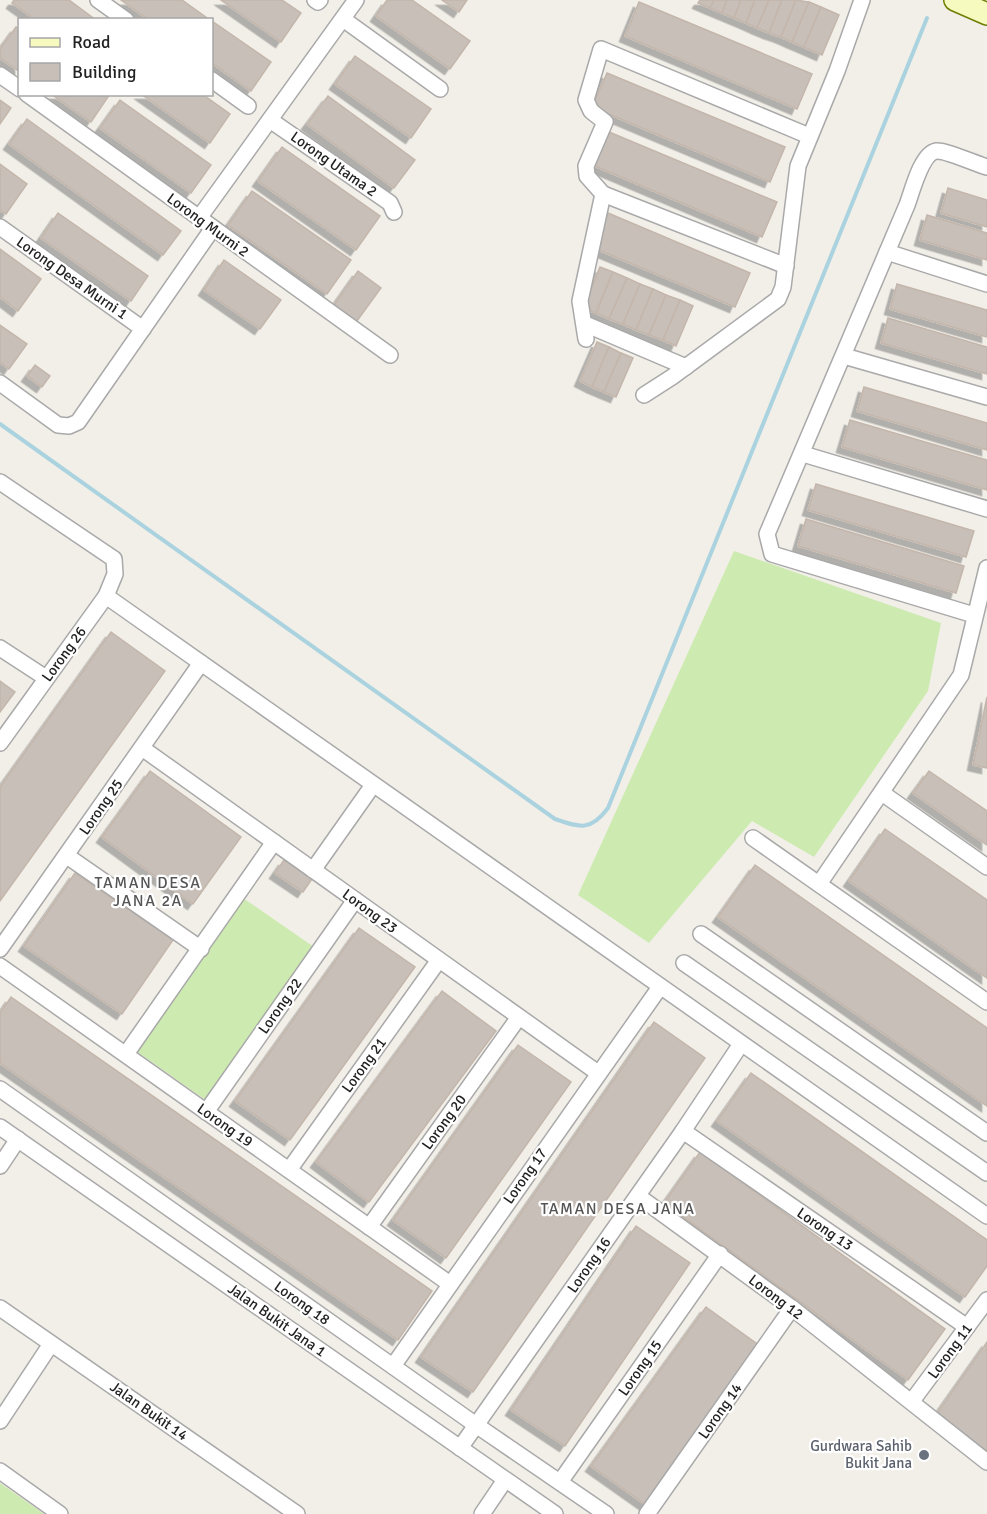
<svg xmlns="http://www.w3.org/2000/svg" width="987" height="1514" font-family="Signika,sans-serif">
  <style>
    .grass { fill: #cdebb0 }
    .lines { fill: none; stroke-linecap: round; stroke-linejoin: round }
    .stream { stroke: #aad3df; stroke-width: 4 }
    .building { fill: #c7bfb8; stroke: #c4b6ab; stroke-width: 1.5; filter: url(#shadow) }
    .street-casing { stroke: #a9a9a9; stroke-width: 18 }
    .secondary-casing { stroke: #707d05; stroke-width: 24 }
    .street { stroke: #fff; stroke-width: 15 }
    .secondary { stroke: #f7fabf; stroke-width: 21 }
    .worship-dot { fill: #6b7280; stroke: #fff; stroke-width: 2 }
    .labels { text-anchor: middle; stroke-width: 4.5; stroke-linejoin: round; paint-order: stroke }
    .street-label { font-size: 15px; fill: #222; stroke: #fff }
    .worship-label { font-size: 15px; fill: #5b616d; stroke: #fff; text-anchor: end }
    .neighbourhood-label { font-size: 16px; letter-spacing: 1.5px; fill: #555; stroke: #fff }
  </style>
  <defs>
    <filter id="shadow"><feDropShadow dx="-5.5" dy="5.5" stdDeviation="0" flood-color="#0004"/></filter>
  </defs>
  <rect width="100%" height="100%" fill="#f2efe9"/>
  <g class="grass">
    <polygon points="734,551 941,623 928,691 814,857 752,821 649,943 578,895"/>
    <polygon points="243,898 314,947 207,1101 136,1051"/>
    <polygon points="0,1483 44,1514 0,1514"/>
  </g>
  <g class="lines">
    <path class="stream" d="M0 424 555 819C580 828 591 831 608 808L927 18"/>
  </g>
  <g class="building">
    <polygon points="14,0 69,0 96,20 36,20 12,3"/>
    <polygon points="121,0 182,0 210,20 149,20"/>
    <polygon points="221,0 282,0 301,13 281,42"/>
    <polygon points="387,0 412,0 470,41 450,69 376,16"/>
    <polygon points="442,0 467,0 459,12"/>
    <polygon points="700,0 714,0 710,8 698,3"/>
    <polygon points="714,0 727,0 722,13 710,8"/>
    <polygon points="727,0 741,0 734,18 722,13"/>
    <polygon points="741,0 755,0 746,23 734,18"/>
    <polygon points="755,0 769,0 757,28 746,23"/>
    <polygon points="769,0 782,0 769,33 757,28"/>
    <polygon points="782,0 796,0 781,37 769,33"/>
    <polygon points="796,0 809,2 792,42 781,37"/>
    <polygon points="639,2 812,74 797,109 625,36"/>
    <polygon points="809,2 821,7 804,47 792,42"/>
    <polygon points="821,7 839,15 822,55 804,47"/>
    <polygon points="212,21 271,62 251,91 212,63"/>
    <polygon points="16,27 20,29 20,72 0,58 0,49"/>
    <polygon points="355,56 431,109 411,138 335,84"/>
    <polygon points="607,73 785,147 770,182 592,107"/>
    <polygon points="51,94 110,94 91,122"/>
    <polygon points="141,94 202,94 230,114 210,143"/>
    <polygon points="328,96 415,160 394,188 307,124"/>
    <polygon points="0,100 11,108 0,124"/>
    <polygon points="120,100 211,165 191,193 100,128"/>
    <polygon points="27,119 181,231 163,255 9,144"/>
    <polygon points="609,132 777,202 762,237 595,166"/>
    <polygon points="282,147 380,216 356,250 258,181"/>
    <polygon points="0,164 27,184 6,214 0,210"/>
    <polygon points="948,188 987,200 987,227 941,213"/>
    <polygon points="252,191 351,260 327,294 228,225"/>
    <polygon points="58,213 148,276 131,301 41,238"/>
    <polygon points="608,213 750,273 735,307 594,248"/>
    <polygon points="927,215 987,233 987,260 920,240"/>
    <polygon points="0,249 41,279 18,311 0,297"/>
    <polygon points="224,260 281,300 260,329 204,290"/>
    <polygon points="600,267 613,272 596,313 583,308"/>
    <polygon points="358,271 381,288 357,321 334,305"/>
    <polygon points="613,272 627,278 609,319 596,313"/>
    <polygon points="627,278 640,284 623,324 609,319"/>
    <polygon points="640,284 653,289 636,330 623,324"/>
    <polygon points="897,284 987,310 987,337 890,309"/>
    <polygon points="653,289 666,295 649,335 636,330"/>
    <polygon points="666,295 680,300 663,340 649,335"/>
    <polygon points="680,300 693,306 676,346 663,340"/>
    <polygon points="888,318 987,347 987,374 881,343"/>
    <polygon points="0,325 27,344 9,369 0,362"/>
    <polygon points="597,342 609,347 592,387 580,381"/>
    <polygon points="609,347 621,353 604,392 592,387"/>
    <polygon points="621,353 633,358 616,397 604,392"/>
    <polygon points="35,365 50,376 42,387 27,376"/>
    <polygon points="864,387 987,423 987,450 857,411"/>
    <polygon points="850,420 987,460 987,490 842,447"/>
    <polygon points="816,484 974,531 966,557 808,510"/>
    <polygon points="806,519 964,566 956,593 798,546"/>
    <polygon points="111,632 165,671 0,901 0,787"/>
    <polygon points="0,681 15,692 0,712"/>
    <polygon points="987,697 987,768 973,765"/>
    <polygon points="150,771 241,837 193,904 102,837"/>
    <polygon points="929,771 987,811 987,845 913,793"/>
    <polygon points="885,829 987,900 987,978 849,881"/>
    <polygon points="284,860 312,879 303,892 275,873"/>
    <polygon points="755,865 987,1028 987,1106 718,917"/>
    <polygon points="75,873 173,940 122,1014 24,946"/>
    <polygon points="359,928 415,967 290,1140 235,1101"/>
    <polygon points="442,991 496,1031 369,1202 316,1162"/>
    <polygon points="11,997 432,1291 398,1340 0,1063 0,1013"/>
    <polygon points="654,1022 705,1058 473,1392 421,1357"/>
    <polygon points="518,1045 571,1082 446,1258 393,1220"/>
    <polygon points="751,1073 987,1240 987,1266 965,1297 717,1121"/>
    <polygon points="700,1152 945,1329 908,1380 664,1203"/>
    <polygon points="636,1226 690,1263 565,1446 511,1410"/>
    <polygon points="706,1307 760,1346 646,1505 591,1466"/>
    <polygon points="987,1342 987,1451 986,1452 935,1416"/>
  </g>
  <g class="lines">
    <g class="street-casing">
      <g id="street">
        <polyline points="98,0 126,20"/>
        <polyline points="315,0 318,2 320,0"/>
        <polyline points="343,19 440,89"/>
        <polyline points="0,75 20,89"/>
        <polyline points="212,80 248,106"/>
        <polyline points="27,94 390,355"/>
        <polyline points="270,120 390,203 394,212"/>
        <polyline points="603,194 786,266"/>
        <polyline points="199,218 356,0"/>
        <polyline points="0,227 143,329"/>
        <polyline points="887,252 987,284"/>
        <polyline points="585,324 686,367"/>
        <polyline points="586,339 580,301 603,194 587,176 586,166 605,122 591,111 586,100 601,49 809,136"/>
        <polyline points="844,356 987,397"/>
        <polyline points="0,383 58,425 69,426 78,422 213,228"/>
        <polyline points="644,395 672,377 778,299 783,287 798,166 837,71 862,0"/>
        <polyline points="803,454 987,509"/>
        <polyline points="0,482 114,559 115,574 106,596 0,743"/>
        <polyline points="106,596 987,1216"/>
        <path d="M974 615 772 554 767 534 907 205C912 192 921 154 936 151 946 150 976 164 987 167"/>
        <polyline points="0,648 46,678"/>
        <polyline points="142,748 598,1073"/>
        <polyline points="882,793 987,867"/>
        <polyline points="753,838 987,1002"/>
        <polyline points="67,856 201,949"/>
        <polyline points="313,870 373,785"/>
        <polyline points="819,884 961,675 987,568"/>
        <polyline points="701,934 987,1133"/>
        <polyline points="0,949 201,663"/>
        <polyline points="684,963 987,1173"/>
        <polyline points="0,966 450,1284"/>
        <polyline points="126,1054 274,842"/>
        <polyline points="0,1089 476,1425 606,1514"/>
        <polyline points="206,1112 355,900"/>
        <polyline points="0,1127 555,1514"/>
        <polyline points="683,1131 967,1327"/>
        <polyline points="0,1166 18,1139"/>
        <polyline points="289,1170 439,960"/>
        <polyline points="638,1196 792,1308 987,1462"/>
        <polyline points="369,1227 519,1017"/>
        <polyline points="0,1308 297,1514"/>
        <polyline points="393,1366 660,987"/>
        <polyline points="912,1401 987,1300"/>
        <polyline points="0,1421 51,1344"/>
        <polyline points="460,1448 683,1131 741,1044"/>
        <polyline points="0,1471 60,1514"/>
        <polyline points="560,1482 720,1254"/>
        <polyline points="482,1514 505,1480"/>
        <polyline points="647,1514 792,1308"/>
      </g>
    </g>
    <g class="secondary-casing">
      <polyline id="secondary" points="955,0 987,14"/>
    </g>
    <use href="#street" class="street"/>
    <use href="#secondary" class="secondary"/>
  </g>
  <circle class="worship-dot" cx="924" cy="1455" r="6"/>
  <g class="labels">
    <g class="street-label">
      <text transform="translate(334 164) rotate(35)" y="5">Lorong Utama 2</text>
      <text transform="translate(208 225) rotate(36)" y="5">Lorong Murni 2</text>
      <text transform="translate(72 278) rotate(35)" y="5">Lorong Desa Murni 1</text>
      <text transform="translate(64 654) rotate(-54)" y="5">Lorong 26</text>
      <text transform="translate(101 807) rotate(-55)" y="5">Lorong 25</text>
      <text transform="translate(370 911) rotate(36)" y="5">Lorong 23</text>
      <text transform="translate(280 1006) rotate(-55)" y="5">Lorong 22</text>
      <text transform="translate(364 1065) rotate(-54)" y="5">Lorong 21</text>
      <text transform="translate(444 1122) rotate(-54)" y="5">Lorong 20</text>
      <text transform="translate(225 1125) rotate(35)" y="5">Lorong 19</text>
      <text transform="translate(525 1176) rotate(-55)" y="5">Lorong 17</text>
      <text transform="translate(825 1229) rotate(34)" y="5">Lorong 13</text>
      <text transform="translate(589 1265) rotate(-55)" y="5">Lorong 16</text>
      <text transform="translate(776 1297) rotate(37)" y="5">Lorong 12</text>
      <text transform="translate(302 1303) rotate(35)" y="5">Lorong 18</text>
      <text transform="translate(277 1320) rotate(35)" y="5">Jalan Bukit Jana 1</text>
      <text transform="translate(950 1351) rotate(-54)" y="5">Lorong 11</text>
      <text transform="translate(640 1368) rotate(-55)" y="5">Lorong 15</text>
      <text transform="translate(149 1411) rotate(35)" y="5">Jalan Bukit 14</text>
      <text transform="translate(720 1411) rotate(-55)" y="5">Lorong 14</text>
    </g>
    <g class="worship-label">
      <text x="912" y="1451">Gurdwara Sahib<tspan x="912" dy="17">Bukit Jana</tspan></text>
    </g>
    <g class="neighbourhood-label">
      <text x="148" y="888">TAMAN DESA<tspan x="148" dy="18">JANA 2A</tspan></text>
      <text x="618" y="1214">TAMAN DESA JANA</text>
    </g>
  </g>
  <rect x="18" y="18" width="195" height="78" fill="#ffffff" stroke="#a7a7a7" stroke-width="1.5"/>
  <rect x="30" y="38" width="30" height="9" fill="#f7fabf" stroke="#a7a7a7" stroke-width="1.5"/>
  <text x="72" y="48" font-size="18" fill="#222222">Road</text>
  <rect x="30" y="63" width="30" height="18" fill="#c7bfb8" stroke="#a7a7a7" stroke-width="1.5"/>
  <text x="72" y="78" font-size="18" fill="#222222">Building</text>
</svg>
